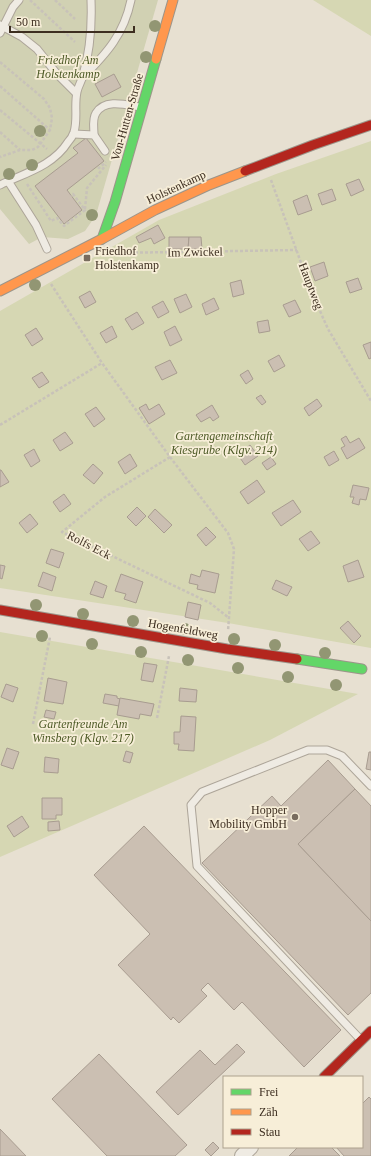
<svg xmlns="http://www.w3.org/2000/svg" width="371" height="1156" font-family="'Times New Roman',serif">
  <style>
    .green { fill: #d6d7b3 }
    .cemetery { fill: #d1d1b3 }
    .building { fill: #cbbfb2; stroke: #a89c90 }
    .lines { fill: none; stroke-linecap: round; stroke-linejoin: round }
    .lane-casing { stroke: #ada599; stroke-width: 9 }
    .street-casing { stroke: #ada599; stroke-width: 16 }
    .fast-casing { stroke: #9c958a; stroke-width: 11 }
    .slow-casing { stroke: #9c958a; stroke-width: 11 }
    .jam-casing { stroke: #9c958a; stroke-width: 11 }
    .path { stroke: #c8c2b9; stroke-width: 2.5; stroke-dasharray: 3 2; stroke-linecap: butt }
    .lane { stroke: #efebe3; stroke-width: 7 }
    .street { stroke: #efebe3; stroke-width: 14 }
    .fast { stroke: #63d668; stroke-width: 9 }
    .slow { stroke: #ff974d; stroke-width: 9 }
    .jam { stroke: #b3261e; stroke-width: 9 }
    .tree { fill: #929673 }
    .poi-dot { fill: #786c5e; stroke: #f7eed8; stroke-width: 1.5 }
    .labels { text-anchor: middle; stroke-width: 3.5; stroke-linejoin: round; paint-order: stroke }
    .park-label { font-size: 12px; font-style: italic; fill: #4d5a26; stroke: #f7eed8 }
    .street-label { font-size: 12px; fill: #3d2e20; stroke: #f7eed8 }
    .poi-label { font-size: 12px; fill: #3d2e20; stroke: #f7eed8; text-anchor: start }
  </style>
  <rect width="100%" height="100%" fill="#e7e0d1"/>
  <g class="green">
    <polygon points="313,0 371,0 371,36"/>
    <polygon points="371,141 371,648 228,623 0,588 0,311 159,220 276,174"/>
    <polygon points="0,632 358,694 270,740 0,857"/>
  </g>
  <polygon class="cemetery" points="0,0 158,0 96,215 85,231 68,239 42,237 29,244 0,209"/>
  <g class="building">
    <polygon points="114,74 121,87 102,97 95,84"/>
    <polygon points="86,138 104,161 67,190 82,210 64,224 35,186 78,153 73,148"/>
    <polygon points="359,179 364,190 351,196 346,184"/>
    <polygon points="332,189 336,200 322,205 318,194"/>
    <polygon points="307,195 312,210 298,215 293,201"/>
    <polygon points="158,225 165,238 154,244 151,238 139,243 136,237"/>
    <polygon points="169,237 189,237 188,249 169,249"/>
    <polygon points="189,237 201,237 202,249 188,249"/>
    <polygon points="324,262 328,276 315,281 310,267"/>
    <polygon points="358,278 362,289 350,293 346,282"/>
    <polygon points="241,280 244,294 233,297 230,283"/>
    <polygon points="90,291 96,302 85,308 79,297"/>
    <polygon points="186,294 192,307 180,313 174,299"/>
    <polygon points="214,298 219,309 206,315 202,304"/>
    <polygon points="295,300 301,312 289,317 283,305"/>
    <polygon points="163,301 169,312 158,318 152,307"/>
    <polygon points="137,312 144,323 132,330 125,319"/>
    <polygon points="268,320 270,331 259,333 257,322"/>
    <polygon points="112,326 117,337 106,343 100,333"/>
    <polygon points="175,326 182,340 170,346 164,332"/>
    <polygon points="36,328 43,339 32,346 25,335"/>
    <polygon points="371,342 371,358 369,359 363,345"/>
    <polygon points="279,355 285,366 274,372 268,361"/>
    <polygon points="170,360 177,373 162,380 155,367"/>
    <polygon points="248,370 253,379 246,384 240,375"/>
    <polygon points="42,372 49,382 39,388 32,378"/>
    <polygon points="261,395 266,402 262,405 256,398"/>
    <polygon points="317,399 322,406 309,416 304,408"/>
    <polygon points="146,404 149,410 159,404 165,414 149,424 139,408"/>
    <polygon points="212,405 219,417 213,421 210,417 201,422 196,415"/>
    <polygon points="96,407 105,419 94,427 85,414"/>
    <polygon points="65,432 73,443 60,451 53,440"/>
    <polygon points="346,436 350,443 359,438 365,448 347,459 341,448 345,446 341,439"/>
    <polygon points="250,445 258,456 245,465 238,455"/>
    <polygon points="34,449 40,461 31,467 24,455"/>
    <polygon points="334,451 339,460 329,466 324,457"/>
    <polygon points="130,454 137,466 125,474 118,462"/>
    <polygon points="271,457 276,464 267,470 262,463"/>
    <polygon points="93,464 103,473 94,484 83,475"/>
    <polygon points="0,470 1,470 9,482 0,487"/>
    <polygon points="257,480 265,492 248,504 240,492"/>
    <polygon points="353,485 369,488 366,500 360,499 359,505 352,503 354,497 350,497"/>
    <polygon points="64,494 71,504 60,512 53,502"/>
    <polygon points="293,500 301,512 281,526 272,513"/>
    <polygon points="137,507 146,516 136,526 127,517"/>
    <polygon points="155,509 172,525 164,533 148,517"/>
    <polygon points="30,514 38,524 27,533 19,523"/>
    <polygon points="206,527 216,537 206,546 197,535"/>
    <polygon points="311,531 320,543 308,551 299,539"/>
    <polygon points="51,549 64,553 59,568 46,563"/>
    <polygon points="358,560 364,577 348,582 343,566"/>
    <polygon points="0,565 5,566 2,579 0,578"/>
    <polygon points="202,570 219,574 215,593 197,589 198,585 189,583 191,574 200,577"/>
    <polygon points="43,572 56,577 52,591 38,586"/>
    <polygon points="121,574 143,582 136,603 124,599 126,594 115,591"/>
    <polygon points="276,580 292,587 287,596 272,589"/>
    <polygon points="95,581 107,586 103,598 90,594"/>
    <polygon points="188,602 201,605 198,620 185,617"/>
    <polygon points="348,621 361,636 354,643 340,628"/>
    <polygon points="144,663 157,665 153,682 141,680"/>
    <polygon points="48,678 67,682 63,704 44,701"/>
    <polygon points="6,684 18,688 13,702 1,697"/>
    <polygon points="180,688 197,690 196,702 179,701"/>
    <polygon points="105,694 117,696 117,698 120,699 119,706 103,703"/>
    <polygon points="120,698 154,704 151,716 140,714 139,719 117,715"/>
    <polygon points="46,710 56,712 54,719 44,717"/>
    <polygon points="181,716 196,717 194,751 178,750 179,744 174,744 174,732 180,732"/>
    <polygon points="7,748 19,752 13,769 1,765"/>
    <polygon points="126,751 133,753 130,763 123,761"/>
    <polygon points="369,752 371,752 371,770 366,769"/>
    <polygon points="45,757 59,759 58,773 44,772"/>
    <polygon points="328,760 355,789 298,844 371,921 371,993 348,1015 202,863 272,796 281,806"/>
    <polygon points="355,789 371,806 371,921 298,844"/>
    <polygon points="42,798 62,798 62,815 56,815 56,819 42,819"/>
    <polygon points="22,816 29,827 14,837 7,826"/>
    <polygon points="59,821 60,830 48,831 48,822"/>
    <polygon points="144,826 341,1030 304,1067 242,1002 234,1010 208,983 201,990 207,996 179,1023 173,1017 171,1020 118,965 150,934 94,875"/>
    <polygon points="237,1044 245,1052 178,1115 156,1092 200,1050 215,1065"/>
    <polygon points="99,1054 187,1145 175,1156 107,1156 52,1099"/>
    <polygon points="369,1097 371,1099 371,1156 344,1156 336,1147 362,1147 362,1104"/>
    <polygon points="0,1129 26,1156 0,1156"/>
    <polygon points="213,1142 219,1148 211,1156 205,1150"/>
    <polygon points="298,1147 331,1147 340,1156 289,1156"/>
  </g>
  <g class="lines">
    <g class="lane-casing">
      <g id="lane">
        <polyline points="0,25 22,37 37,49 57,74 76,93"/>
        <polyline points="0,33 13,7 19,0"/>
        <path d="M83 77C107 53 124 34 131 0"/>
        <polyline points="74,134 94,135 105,151"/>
        <path d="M94 135C94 128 92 119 96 113 105 98 127 105 140 107"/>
        <polyline points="8,181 36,225 47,249"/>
        <path d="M0 185C25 173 53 166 68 142 71 139 73 135 74 132 78 119 74 105 77 92 78 86 82 81 83 75 90 51 92 25 91 0"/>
        <polyline points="360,1039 197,866 191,805 202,792 308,750 327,750 342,756 371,786"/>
      </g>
    </g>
    <g class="street-casing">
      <polyline id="street" points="242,1156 251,1147"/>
    </g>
    <g class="fast-casing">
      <g id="fast">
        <polyline points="102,239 115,202 156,59"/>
        <polyline points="297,659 362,669"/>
      </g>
    </g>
    <g class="slow-casing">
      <g id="slow">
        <polyline points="156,59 173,0"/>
        <polyline points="0,291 102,239 155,210 209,185 245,171"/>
      </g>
    </g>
    <g class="jam-casing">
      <g id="jam">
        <polyline points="245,171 313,145 371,125"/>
        <polyline points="0,610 227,649 297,659"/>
        <polyline points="324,1077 371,1031"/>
      </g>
    </g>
    <g class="path">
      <polyline points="30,0 75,42"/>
      <polyline points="55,0 75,19"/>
      <polyline points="0,62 44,99 50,108 52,118 50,130 38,147 32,150 20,150 0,157"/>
      <polyline points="0,86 50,130"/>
      <polyline points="0,110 47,149"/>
      <polyline points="0,132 20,150"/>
      <polyline points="98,167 99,168 106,162"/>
      <polyline points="271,180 312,293 328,329 371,401"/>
      <polyline points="27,184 51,221 57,218 64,226 85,210 73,194 71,196"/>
      <polyline points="85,209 87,188 106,165"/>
      <polyline points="115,253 297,250"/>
      <polyline points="51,284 102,363 170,457 228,533 234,549 228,631"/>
      <polyline points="0,425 102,363"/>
      <polyline points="170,457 105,497 62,532 210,603 229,618"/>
      <polyline points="157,718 169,656"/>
      <polyline points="33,724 50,637"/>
    </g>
    <use href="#lane" class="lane"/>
    <use href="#street" class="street"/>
    <use href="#fast" class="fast"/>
    <use href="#slow" class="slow"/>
    <use href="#jam" class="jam"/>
  </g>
  <g class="tree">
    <circle cx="155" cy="26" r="6"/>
    <circle cx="146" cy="57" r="6"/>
    <circle cx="40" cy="131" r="6"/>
    <circle cx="32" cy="165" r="6"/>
    <circle cx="9" cy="174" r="6"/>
    <circle cx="92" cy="215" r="6"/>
    <circle cx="35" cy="285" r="6"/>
    <circle cx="36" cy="605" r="6"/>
    <circle cx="83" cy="614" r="6"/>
    <circle cx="133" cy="621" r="6"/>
    <circle cx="185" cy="629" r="6"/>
    <circle cx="42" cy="636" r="6"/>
    <circle cx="234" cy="639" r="6"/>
    <circle cx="92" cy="644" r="6"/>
    <circle cx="275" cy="645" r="6"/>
    <circle cx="141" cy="652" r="6"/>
    <circle cx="325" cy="653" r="6"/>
    <circle cx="188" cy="660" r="6"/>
    <circle cx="238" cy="668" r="6"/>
    <circle cx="288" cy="677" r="6"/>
    <circle cx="336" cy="685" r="6"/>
  </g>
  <g class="poi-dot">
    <rect x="83" y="254" width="8" height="8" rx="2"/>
    <circle cx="295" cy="817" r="4"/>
  </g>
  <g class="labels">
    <g class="park-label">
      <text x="68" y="64">Friedhof Am<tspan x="68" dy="14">Holstenkamp</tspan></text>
      <text x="224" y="440">Gartengemeinschaft<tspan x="224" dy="14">Kiesgrube (Klgv. 214)</tspan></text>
      <text x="83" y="728">Gartenfreunde Am<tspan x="83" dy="14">Winsberg (Klgv. 217)</tspan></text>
    </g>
    <g class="street-label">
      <text transform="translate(127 117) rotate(-74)" y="4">Von-Hutten-Straße</text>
      <text transform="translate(176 187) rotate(-25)" y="4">Holstenkamp</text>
      <text transform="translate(195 252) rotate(-1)" y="4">Im Zwickel</text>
      <text transform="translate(311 286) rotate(69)" y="4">Hauptweg</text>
      <text transform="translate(89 545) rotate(27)" y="4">Rolfs Eck</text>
      <text transform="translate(183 629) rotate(10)" y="4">Hogenfeldweg</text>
    </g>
    <g class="poi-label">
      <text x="95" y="255">Friedhof<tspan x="95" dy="14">Holstenkamp</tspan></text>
      <text x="287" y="814" text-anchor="end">Hopper<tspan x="287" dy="14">Mobility GmbH</tspan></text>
    </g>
  </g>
  <rect x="223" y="1076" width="140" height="72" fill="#f7eed8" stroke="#ada18e"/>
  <rect x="231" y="1089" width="20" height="6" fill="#63d668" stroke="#ada18e"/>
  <text x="259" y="1096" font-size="12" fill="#3d2e20">Frei</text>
  <rect x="231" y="1109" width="20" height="6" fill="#ff974d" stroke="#ada18e"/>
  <text x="259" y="1116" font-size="12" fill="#3d2e20">Zäh</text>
  <rect x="231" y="1129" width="20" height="6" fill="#b3261e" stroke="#ada18e"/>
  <text x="259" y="1136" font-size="12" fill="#3d2e20">Stau</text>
  <path d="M10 26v6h124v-6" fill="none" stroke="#3d2e20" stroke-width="2"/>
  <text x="16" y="26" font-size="12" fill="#3d2e20" stroke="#f7eed8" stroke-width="3" paint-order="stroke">50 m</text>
</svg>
